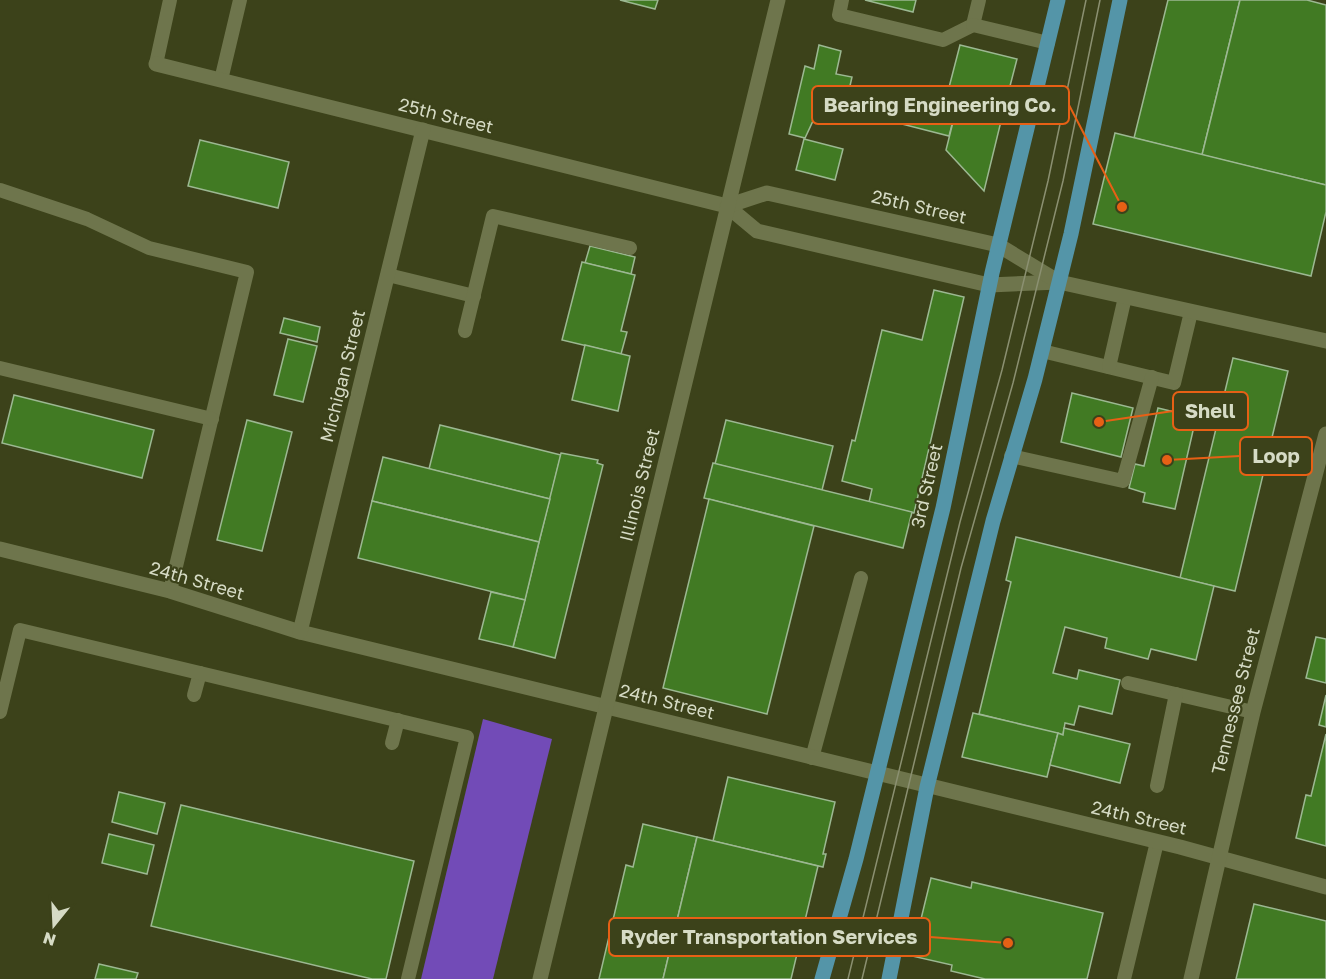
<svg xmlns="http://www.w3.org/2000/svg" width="1326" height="979" font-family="'Golos Text',sans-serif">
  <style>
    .green { fill: #724bb7 }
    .building { fill: #417a23; stroke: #9cb892; stroke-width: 1.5 }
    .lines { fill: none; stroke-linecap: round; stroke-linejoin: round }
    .service { stroke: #6e754c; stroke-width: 14 }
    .minor { stroke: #6e754c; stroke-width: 15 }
    .tertiary { stroke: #6e754c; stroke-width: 15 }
    .primary { stroke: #5495a8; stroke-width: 15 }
    .tram { stroke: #8b9071; stroke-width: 1.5 }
    .labels { text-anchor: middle; stroke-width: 4.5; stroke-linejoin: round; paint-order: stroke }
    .street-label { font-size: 18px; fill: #d6dbc5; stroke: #3c421a }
    .leader { fill: none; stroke: #e76015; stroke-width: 2 }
    .callout-dot { fill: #e76015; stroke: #3c421a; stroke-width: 2 }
    .callout { fill: #3c421a; stroke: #e76015; stroke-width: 2 }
    .callout-label { font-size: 20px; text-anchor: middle; font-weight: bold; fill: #d6dbc5 }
  </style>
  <rect width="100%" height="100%" fill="#3c421a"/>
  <polygon class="green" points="483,719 552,739 493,979 421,979"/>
  <g class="building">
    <polygon points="620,0 658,0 655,9"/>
    <polygon points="865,0 916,0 913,12"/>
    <polygon points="1168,0 1240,0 1202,155 1134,138"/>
    <polygon points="1240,0 1307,0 1326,5 1326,185 1202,155"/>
    <polygon points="819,45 841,51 836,74 852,77 844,112 820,106 805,138 789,134 805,66 814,69"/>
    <polygon points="960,45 1017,59 1003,113 946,99"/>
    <polygon points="903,88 958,102 949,136 894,122"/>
    <polygon points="958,102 1003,113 984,191 946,150"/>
    <polygon points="1115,133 1326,185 1326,212 1311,276 1093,224"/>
    <polygon points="804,139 843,149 835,180 796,170"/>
    <polygon points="200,140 289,162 278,208 188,186"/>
    <polygon points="590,246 635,257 631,274 585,263"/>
    <polygon points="582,262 635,275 621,331 627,332 621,354 562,340"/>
    <polygon points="934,290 964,297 914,513 869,502 872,489 842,481 852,440 855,441 882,330 922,340"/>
    <polygon points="284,318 320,327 317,342 280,333"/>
    <polygon points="288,339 317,346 303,402 274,395"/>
    <polygon points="585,345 630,356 618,411 572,400"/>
    <polygon points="1233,358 1288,371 1235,591 1180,578"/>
    <polygon points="1072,393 1133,408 1121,457 1061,442"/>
    <polygon points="14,395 154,430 142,478 2,443"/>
    <polygon points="1158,408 1183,414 1181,419 1195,422 1175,509 1143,502 1145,493 1129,488 1135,464 1144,466"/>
    <polygon points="247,420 292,432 262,551 217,540"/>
    <polygon points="726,420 833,446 822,490 715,464"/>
    <polygon points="440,425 561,455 550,499 429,469"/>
    <polygon points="561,453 598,460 597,463 603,465 555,658 513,647"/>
    <polygon points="383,457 550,499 539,542 372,501"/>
    <polygon points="713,463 912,512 903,548 704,498"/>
    <polygon points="709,499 814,526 767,714 663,688"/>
    <polygon points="372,501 539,542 525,600 358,558"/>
    <polygon points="1016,537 1214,586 1196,660 1151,649 1148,659 1105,648 1107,638 1065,627 1053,673 1077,679 1079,670 1120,680 1112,714 1079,706 1074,725 1065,723 1063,735 979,714 1011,582 1006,580"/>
    <polygon points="491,592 525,600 513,647 479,639"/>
    <polygon points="1316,637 1326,639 1326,683 1306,678"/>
    <polygon points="1326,695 1326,727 1319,725"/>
    <polygon points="973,713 1058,733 1047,777 962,757"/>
    <polygon points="1064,728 1130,744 1120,783 1050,765 1058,733 1063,735"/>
    <polygon points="1326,734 1326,846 1296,838 1306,795 1311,796"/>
    <polygon points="728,777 835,802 823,854 826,854 823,867 713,841"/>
    <polygon points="119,792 165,803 157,834 112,822"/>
    <polygon points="181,805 414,861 386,979 372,979 151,926"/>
    <polygon points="643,824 697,837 663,979 599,979 626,865 633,867"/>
    <polygon points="109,834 154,845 147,874 102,863"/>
    <polygon points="697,837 818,866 791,979 663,979"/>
    <polygon points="931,878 971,888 972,882 1103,913 1087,979 985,979 951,971 952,965 912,956"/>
    <polygon points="1254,904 1326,921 1326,979 1236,979"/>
    <polygon points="99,964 138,973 136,979 95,979"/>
  </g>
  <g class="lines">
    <g class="service">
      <polyline points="842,0 839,15 943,40 973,25 979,0"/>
      <polyline points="973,25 1048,43"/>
      <polyline points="156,64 170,0"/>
      <polyline points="221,80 240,0"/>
      <polyline points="0,190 87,219 149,248 247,272 170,591"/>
      <polyline points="388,275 474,296"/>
      <polyline points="465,331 493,216 630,248"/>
      <polyline points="1042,351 1174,383 1191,312"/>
      <polyline points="1109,367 1125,297"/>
      <polyline points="0,368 212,419"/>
      <polyline points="1011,456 1123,481 1152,377"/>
      <polyline points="1128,683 1253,712"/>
      <polyline points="194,695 200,673"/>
      <polyline points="0,712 20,630 467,737 408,979"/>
      <polyline points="392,743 398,720"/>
      <polyline points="812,758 861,578"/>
      <polyline points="1157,786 1176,694"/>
      <polyline points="1124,979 1157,842"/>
    </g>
    <g class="minor">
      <polyline points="156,64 727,206 757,231 989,285 1059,282"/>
      <polyline points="727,206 767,193 998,245 1059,282 1326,341"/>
      <polyline points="0,549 170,591 300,632 1180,847 1326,887"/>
      <polyline points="300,632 423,130"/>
      <polyline points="1191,979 1253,712 1326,434"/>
    </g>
    <polyline class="tertiary" points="540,979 778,0"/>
    <g class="primary">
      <polyline points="822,979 856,859 943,508 992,273 1058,0"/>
      <polyline points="889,979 927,787 993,521 1035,379 1071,234 1120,0"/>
    </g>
    <g class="tram">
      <polyline points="848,979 960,522 1002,370 1048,181 1086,0"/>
      <polyline points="862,979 961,568 1013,383 1063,181 1100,0"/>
    </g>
  </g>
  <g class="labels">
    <g class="street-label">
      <text transform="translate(446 116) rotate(14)" y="6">25th Street</text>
      <text transform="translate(919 207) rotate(13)" y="6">25th Street</text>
      <text transform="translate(343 376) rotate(-76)" y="6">Michigan Street</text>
      <text transform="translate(640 485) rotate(-76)" y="6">Illinois Street</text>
      <text transform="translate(927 486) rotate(-77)" y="6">3rd Street</text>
      <text transform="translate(197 581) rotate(16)" y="6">24th Street</text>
      <text transform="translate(1236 701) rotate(-76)" y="6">Tennessee Street</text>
      <text transform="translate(667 702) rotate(14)" y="6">24th Street</text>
      <text transform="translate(1139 818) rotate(13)" y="6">24th Street</text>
    </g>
  </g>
  <path class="leader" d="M1122 207L1069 105M1099 422L1173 411M1167 460L1240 456M1008 943L930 937"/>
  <g class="callout-dot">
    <circle cx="1122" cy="207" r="6"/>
    <circle cx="1099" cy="422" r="6"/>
    <circle cx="1167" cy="460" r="6"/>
    <circle cx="1008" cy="943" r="6"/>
  </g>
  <g class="callout">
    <rect x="812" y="86" width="257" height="38" rx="6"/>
    <rect x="1173" y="392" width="75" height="38" rx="6"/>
    <rect x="1240" y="437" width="72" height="38" rx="6"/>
    <rect x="609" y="918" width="321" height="38" rx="6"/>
  </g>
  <g class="callout-label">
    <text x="940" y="112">Bearing Engineering Co.</text>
    <text x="1210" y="418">Shell</text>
    <text x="1276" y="463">Loop</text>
    <text x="769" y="944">Ryder Transportation Services</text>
  </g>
  <g transform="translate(54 925) rotate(198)" stroke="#3c421a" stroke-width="4.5" paint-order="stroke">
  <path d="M0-4.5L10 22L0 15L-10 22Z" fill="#d6dbc5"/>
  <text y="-9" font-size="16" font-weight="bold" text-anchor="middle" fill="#d6dbc5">N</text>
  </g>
</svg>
